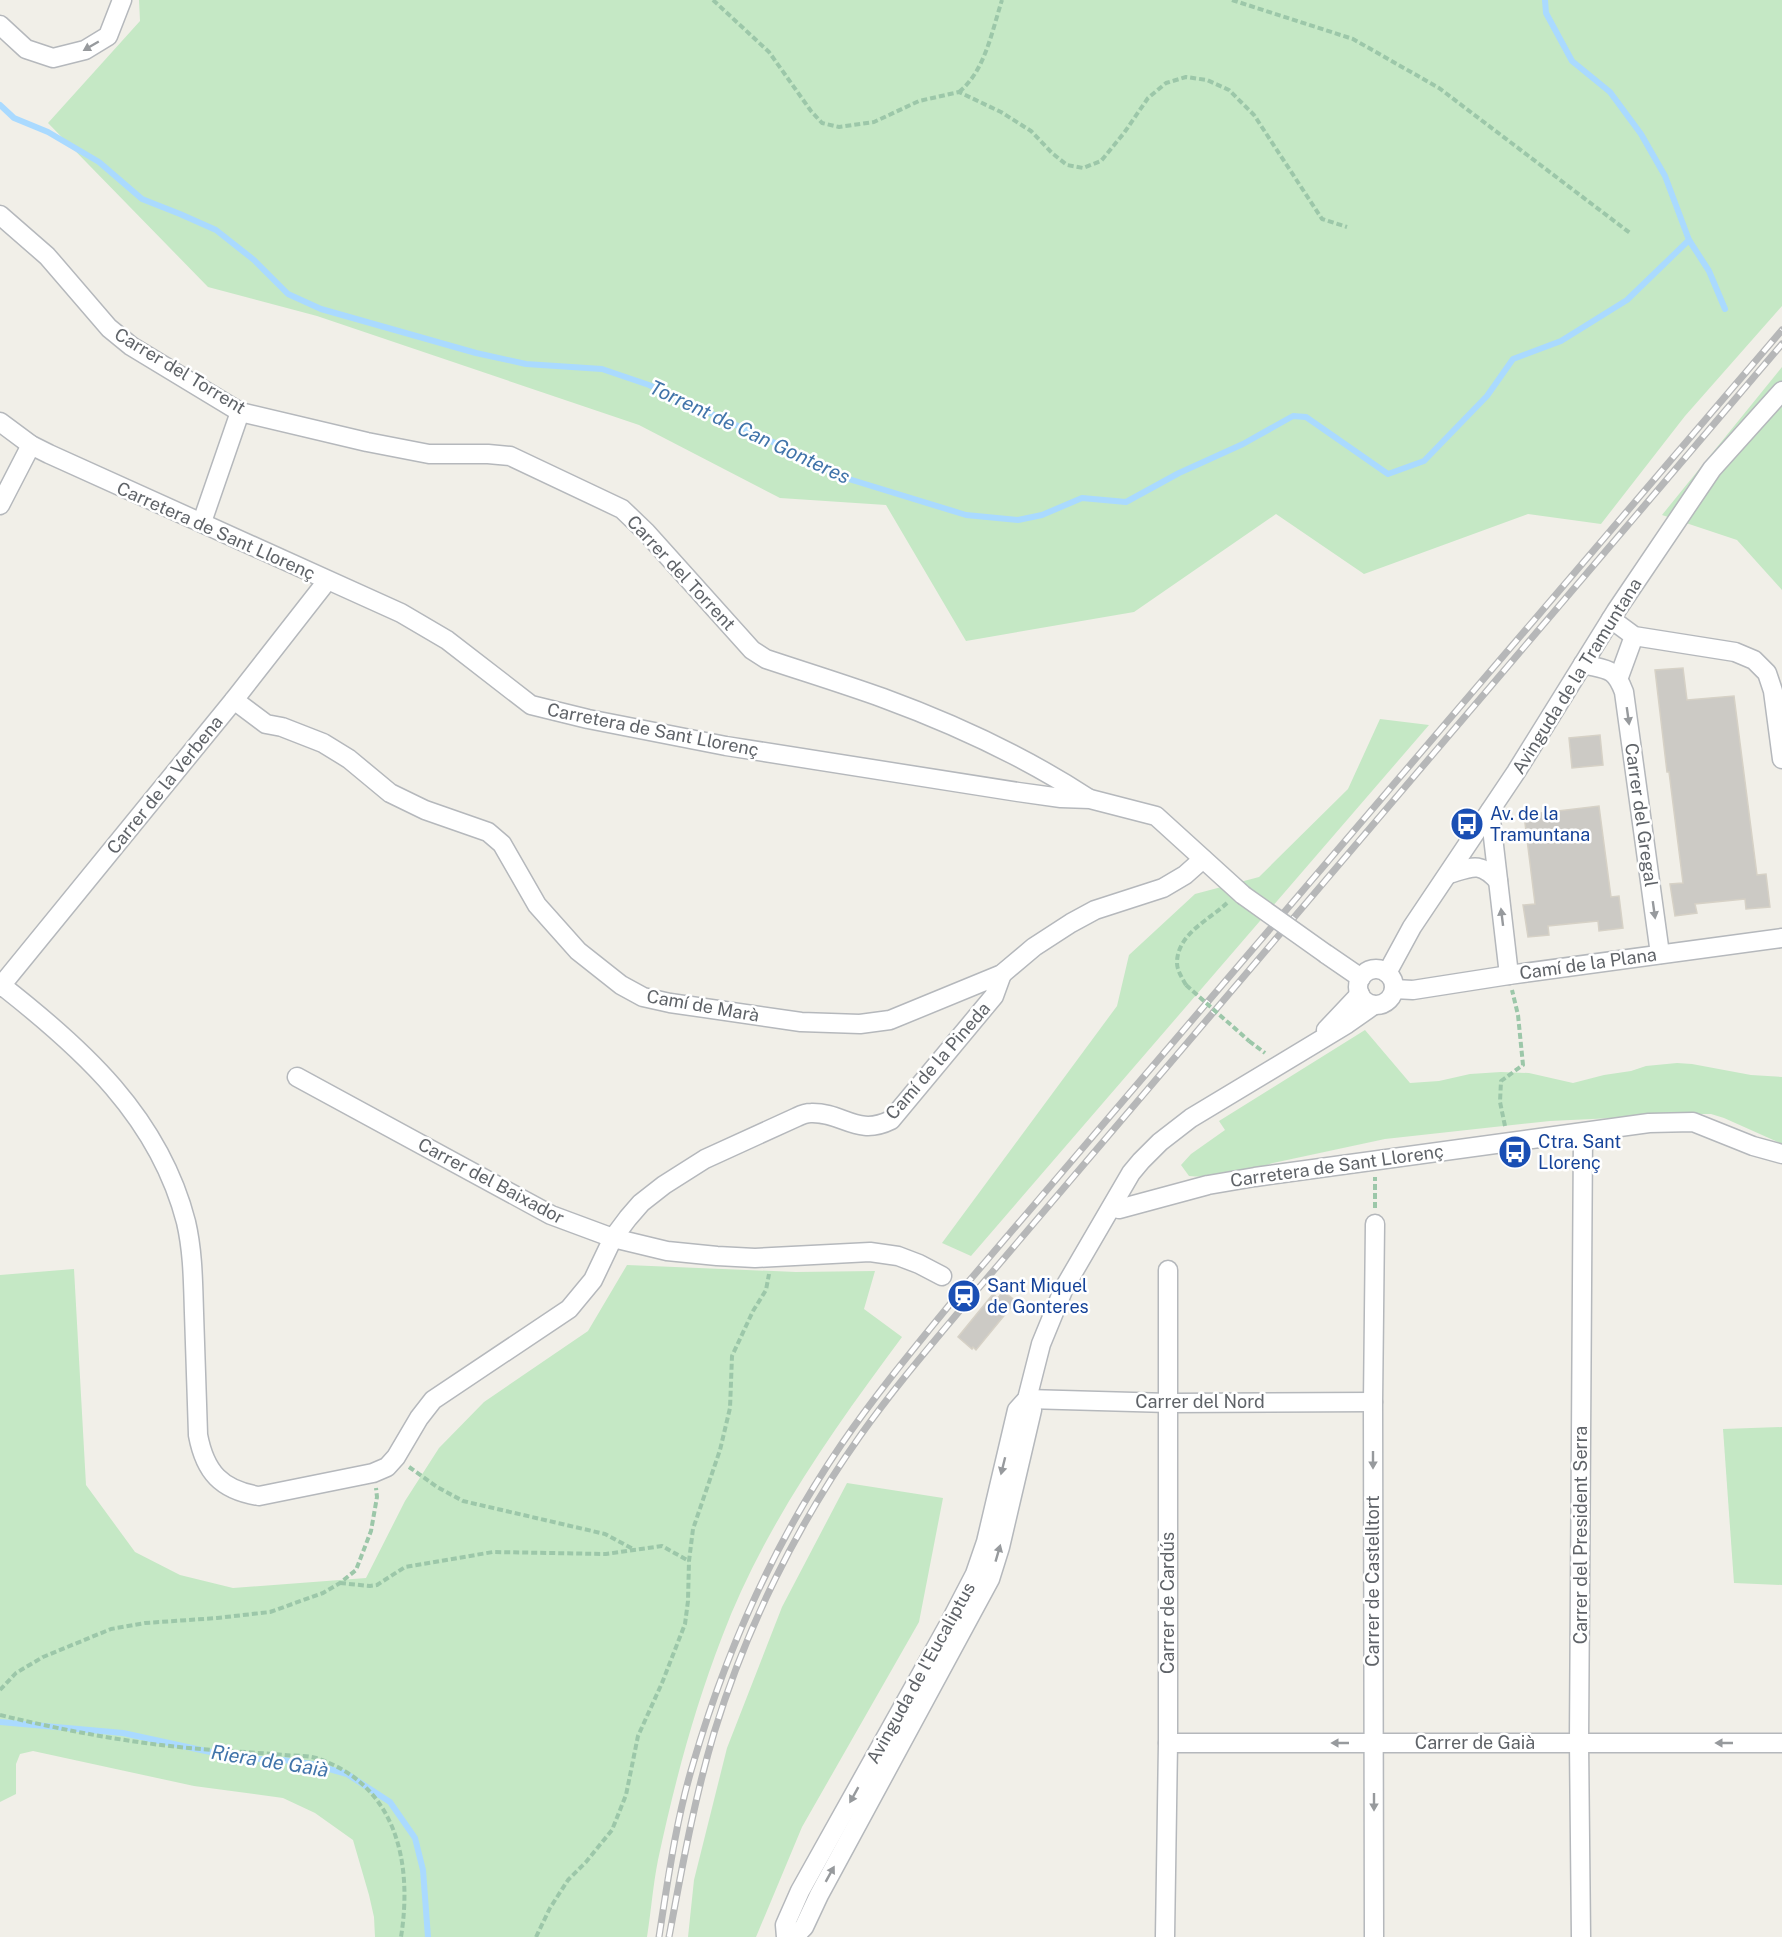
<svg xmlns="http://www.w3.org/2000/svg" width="1782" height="1937" font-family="'Public Sans',sans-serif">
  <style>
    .green { fill: #c5e8c5 }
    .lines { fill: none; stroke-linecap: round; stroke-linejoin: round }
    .stream { stroke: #aadaff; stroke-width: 6 }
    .building { fill: #cccac5; stroke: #d6d1c6; stroke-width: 1.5 }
    .minor-casing { stroke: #b5b8bc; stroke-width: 21 }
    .path { stroke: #9cc7a9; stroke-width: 4; stroke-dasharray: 6 3; stroke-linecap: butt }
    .minor { stroke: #fff; stroke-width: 18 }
    .rail-casing { stroke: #b6b7b8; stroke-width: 7 }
    .rail { stroke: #fff; stroke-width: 4.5; stroke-dasharray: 14; stroke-linecap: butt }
    .minor-bridge-casing { stroke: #b5b8bc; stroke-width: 21; stroke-linecap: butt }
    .path-bridge { stroke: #9cc7a9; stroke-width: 4; stroke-dasharray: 6 3; stroke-linecap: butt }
    .minor-bridge { stroke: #fff; stroke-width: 18 }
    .oneway { fill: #979a9d }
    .labels { text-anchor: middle; stroke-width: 5; stroke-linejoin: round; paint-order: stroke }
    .street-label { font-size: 18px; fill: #5f6368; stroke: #fff }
    .transit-label { font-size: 18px; fill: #164399; stroke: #fff; text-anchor: start }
    .water-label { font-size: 20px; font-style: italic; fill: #4174aa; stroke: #fff }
  </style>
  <rect width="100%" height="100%" fill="#f1efe8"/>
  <g class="green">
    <polygon points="139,0 1782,0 1782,306 1685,416 1601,524 1528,514 1364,574 1276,514 1134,612 966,641 886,505 780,498 639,425 317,316 208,287 48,123 140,21"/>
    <polygon points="1782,367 1782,590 1737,540 1662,515"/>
    <polygon points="1380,719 1429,725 971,1256 942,1243 1117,1006 1129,955 1195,894 1259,877 1348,789"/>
    <path d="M1365 1030 1410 1083 1439 1081 1470 1074 1501 1072 1529 1073 1573 1083 1604 1075 1631 1071 1646 1066 1677 1063 1692 1064 1751 1075 1782 1077V1144L1724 1118 1711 1114H1697L1550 1121 1385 1139 1273 1163C1248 1172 1216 1179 1189 1176L1181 1165 1191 1154 1225 1130 1219 1121Z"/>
    <path d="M627 1265 796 1272 875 1271 864 1309 902 1337C833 1430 763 1528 722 1637 694 1709 674 1785 658 1860 653 1885 651 1912 647 1937H375L374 1917 369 1895 353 1840 315 1813 283 1798 194 1786 33 1751 20 1754 16 1764V1794L0 1802V1275L74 1269 86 1485 135 1552 180 1575 233 1588 366 1578 405 1501 439 1448 484 1402 588 1331Z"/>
    <polygon points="1782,1427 1782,1585 1734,1583 1723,1429"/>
    <polygon points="847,1483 943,1498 919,1622 802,1827 756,1937 688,1937 694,1880 727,1748 782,1607"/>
  </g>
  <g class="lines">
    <g class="stream">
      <polyline points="1545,0 1546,13 1572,61 1610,92 1641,134 1665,176 1689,240 1709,271 1725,309"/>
      <polyline points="0,105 14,118 48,132 99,162 142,199 180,214 216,230 254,260 288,294 321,309 476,353 526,364 602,369 649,385 803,456 839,476 966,515 1018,520 1042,515 1082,498 1126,502 1179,473 1243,444 1293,416 1306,417 1388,474 1424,461 1487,396 1513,359 1561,341 1627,300 1689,240"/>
      <polyline points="0,1722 123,1733 238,1758 283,1760 312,1764 347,1774 390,1802 415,1838 423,1870 428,1937"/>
    </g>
  </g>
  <g class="building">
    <polygon points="1683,668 1687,700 1734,696 1757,875 1766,874 1770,907 1746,909 1745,899 1695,904 1697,913 1675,916 1670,884 1683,883 1669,772 1667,772 1655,670"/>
    <polygon points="1600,735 1603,765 1572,768 1569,738"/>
    <polygon points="1599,806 1611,897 1619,896 1623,928 1599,931 1598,921 1548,926 1549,935 1528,937 1523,905 1535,904 1524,815"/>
    <polygon points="1003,1291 1016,1301 976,1350 973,1347 972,1349 958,1337 993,1294 998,1298"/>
  </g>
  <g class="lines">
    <g class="minor-casing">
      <g id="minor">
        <polyline points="0,25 26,49 53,58 85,50 108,36 122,0"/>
        <path d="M0 215 47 256 109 328 131 346 240 412 367 442 429 454H488L510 456 622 509 646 532 752 650 766 659C805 672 844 684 883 698 954 724 1025 757 1088 798"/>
        <polyline points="0,422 31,445 49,454 401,613 447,640 531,705 588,719 726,746 1018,792 1061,798 1090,799 1156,816 1243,895"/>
        <polyline points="0,505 31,445"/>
        <polyline points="202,522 240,412"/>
        <polyline points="1611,619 1634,636 1735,652 1754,660 1767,673 1773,691 1782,759"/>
        <path d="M1583 664C1607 670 1615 667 1624 692L1660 954"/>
        <polyline points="1619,677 1634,636"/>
        <polyline points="234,700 266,724 282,727 323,743 349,759 390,793 425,810 488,832 502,844 537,905 578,951 621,985 643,997 670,1003 801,1022 860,1024 890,1020 1002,974 1034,947 1071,923 1095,910 1163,888 1185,875 1203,859"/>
        <polyline points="1490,811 1509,975"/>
        <path d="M1449 874C1472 867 1480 861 1498 881"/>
        <polyline points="1326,954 1361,978"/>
        <circle cx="1376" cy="987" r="18"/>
        <polyline points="1387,973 1412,927 1516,772 1616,611 1712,469 1782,391"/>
        <path d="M0 984C82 1048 159 1117 186 1222 193 1252 193 1282 194 1313 195 1353 197 1394 198 1435 205 1472 221 1490 259 1496L373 1473 387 1467 396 1457 419 1418 433 1400 569 1309 593 1280 613 1238 628 1218 641 1203 664 1185 705 1159 797 1117C801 1115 807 1113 811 1113 843 1112 857 1137 891 1120L994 996 1002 974"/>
        <polyline points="0,987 234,700 327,581"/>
        <polyline points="1394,989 1413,990 1509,975 1782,938"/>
        <polyline points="1326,1030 1360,994"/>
        <polyline points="297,1077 551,1215 613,1238 667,1251 717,1256 755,1258 870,1252 898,1256 919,1264 942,1276"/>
        <polyline points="1112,1207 1119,1209 1208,1185 1255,1177 1649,1123 1693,1122 1753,1146 1782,1154"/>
        <polyline points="1027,1399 1169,1403 1373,1402"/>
        <polyline points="1168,1743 1782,1743"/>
        <polyline points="786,1937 785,1925 800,1891 948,1626 975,1574 986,1542 1017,1410 1027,1399 1041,1344 1064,1288 1131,1173 1141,1161 1160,1142 1191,1118 1347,1024 1374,1005"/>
        <polyline points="794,1937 804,1927 819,1895 990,1579 1000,1547 1032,1410 1027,1399"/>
        <polyline points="1165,1937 1168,1743 1168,1270"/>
        <polyline points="1374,1937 1373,1402 1375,1224"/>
        <polyline points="1581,1937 1579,1742 1583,1133"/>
      </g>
    </g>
    <g class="path">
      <polyline points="713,0 769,52 811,111 822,123 839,127 874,122 919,101 959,92 1001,112 1031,131 1052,153 1067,165 1083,168 1101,161 1124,133 1148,98 1166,83 1186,77 1207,80 1229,90 1254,115 1322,219 1347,227"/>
      <polyline points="1232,0 1353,39 1439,88 1630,233"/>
      <path d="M959 92C985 71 992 31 1002 0"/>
      <path d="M1186 985C1182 978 1177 970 1177 963 1177 934 1209 920 1227 903"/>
      <polyline points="1249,1041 1265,1053"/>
      <polyline points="1505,1126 1500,1102 1501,1081 1523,1065 1518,1015 1512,990"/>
      <polyline points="1375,1208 1375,1177"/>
      <polyline points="409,1467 437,1487 463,1501 605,1534 635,1550"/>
      <polyline points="340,1583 370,1586 377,1585 405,1567 493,1552 606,1554 662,1546 689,1561"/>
      <polyline points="0,1690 16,1673 43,1657 111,1629 145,1623 217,1618 270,1612 323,1593 340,1583 356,1570 371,1531 377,1497 376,1488"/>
      <path d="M0 1715C62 1730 125 1742 189 1748 220 1751 252 1752 284 1755 294 1756 306 1755 316 1758 396 1784 413 1862 401 1937"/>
      <polyline points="536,1937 550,1908 568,1880 586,1862 612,1830 626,1795 638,1736 662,1683 685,1624 688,1601 689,1561 693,1529 720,1450 730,1408 732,1356 753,1311 766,1290 769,1274"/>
    </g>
    <use href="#minor" class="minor"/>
    <g class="rail-casing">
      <g id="rail">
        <path d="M659 1937C668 1879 676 1820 693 1764 726 1651 774 1543 841 1445 880 1388 925 1335 969 1281L1782 330"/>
        <path d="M669 1937C682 1868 694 1800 714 1733 746 1628 797 1525 860 1436 896 1385 937 1338 977 1290L1782 344"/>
      </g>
    </g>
    <use href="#rail" class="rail"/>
    <g class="minor-bridge-casing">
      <polyline id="minor-bridge" points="1243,895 1326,954"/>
    </g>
    <polyline class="path-bridge" points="1186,985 1249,1041"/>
    <use href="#minor-bridge" class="minor-bridge"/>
  </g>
  <defs><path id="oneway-solid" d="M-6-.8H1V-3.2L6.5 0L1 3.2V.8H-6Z" transform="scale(1.5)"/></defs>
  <g class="oneway">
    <use href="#oneway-solid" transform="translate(91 46) rotate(150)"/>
    <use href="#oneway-solid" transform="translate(1628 716) rotate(82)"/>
    <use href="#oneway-solid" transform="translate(1654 910) rotate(82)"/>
    <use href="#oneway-solid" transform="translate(1502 917) rotate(-97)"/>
    <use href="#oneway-solid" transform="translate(1373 1460) rotate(90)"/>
    <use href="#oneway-solid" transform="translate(1003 1466) rotate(104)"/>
    <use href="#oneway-solid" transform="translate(998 1553) rotate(-74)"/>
    <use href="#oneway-solid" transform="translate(1340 1743) rotate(-180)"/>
    <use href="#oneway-solid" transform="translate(1724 1743) rotate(-180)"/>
    <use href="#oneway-solid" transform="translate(854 1795) rotate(119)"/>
    <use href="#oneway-solid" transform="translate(1374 1802) rotate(90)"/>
    <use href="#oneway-solid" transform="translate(830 1874) rotate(-61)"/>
  </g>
  <defs>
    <g id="bus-disc" transform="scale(1.725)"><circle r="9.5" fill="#1a4fb4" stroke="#fff"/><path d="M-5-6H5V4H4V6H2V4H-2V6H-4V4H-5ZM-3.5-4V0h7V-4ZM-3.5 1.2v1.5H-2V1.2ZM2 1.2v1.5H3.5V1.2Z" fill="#fff"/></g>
    <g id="station-disc" transform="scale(1.725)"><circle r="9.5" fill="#1a4fb4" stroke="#fff"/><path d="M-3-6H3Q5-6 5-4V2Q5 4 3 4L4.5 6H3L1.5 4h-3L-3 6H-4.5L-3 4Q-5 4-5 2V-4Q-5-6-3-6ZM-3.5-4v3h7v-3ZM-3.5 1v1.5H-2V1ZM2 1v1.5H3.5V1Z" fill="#fff"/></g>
  </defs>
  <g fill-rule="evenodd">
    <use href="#bus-disc" x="1467" y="824"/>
    <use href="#bus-disc" x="1515" y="1152"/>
    <use href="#station-disc" x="964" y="1296"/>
  </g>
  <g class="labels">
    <g class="street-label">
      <text transform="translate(180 371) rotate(31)" y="6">Carrer del Torrent</text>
      <text transform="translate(216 531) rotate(24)" y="6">Carretera de Sant Llorenç</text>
      <text transform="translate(681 573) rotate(47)" y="6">Carrer del Torrent</text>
      <text transform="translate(1577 676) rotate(-58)" y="6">Avinguda de la Tramuntana</text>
      <text transform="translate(653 730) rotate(11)" y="6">Carretera de Sant Llorenç</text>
      <text transform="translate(165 785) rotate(-51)" y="6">Carrer de la Verbena</text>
      <text transform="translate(1641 815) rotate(82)" y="6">Carrer del Gregal</text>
      <text transform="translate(1588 964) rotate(-8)" y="6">Camí de la Plana</text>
      <text transform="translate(703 1006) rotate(10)" y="6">Camí de Marà</text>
      <text transform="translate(938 1061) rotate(-49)" y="6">Camí de la Pineda</text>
      <text transform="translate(1337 1166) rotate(-8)" y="6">Carretera de Sant Llorenç</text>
      <text transform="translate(491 1181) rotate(28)" y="6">Carrer del Baixador</text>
      <text x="1200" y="1408">Carrer del Nord</text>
      <text transform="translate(1581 1535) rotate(-90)" y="6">Carrer del President Serra</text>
      <text transform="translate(1373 1581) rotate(-90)" y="6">Carrer de Castelltort</text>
      <text transform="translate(1168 1603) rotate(-90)" y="6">Carrer de Cardús</text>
      <text transform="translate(921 1673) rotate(-61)" y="6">Avinguda de l'Eucaliptus</text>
      <text x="1475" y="1749">Carrer de Gaià</text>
    </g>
    <g class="transit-label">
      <text x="1490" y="820">Av. de la<tspan x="1490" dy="21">Tramuntana</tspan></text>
      <text x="1538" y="1148">Ctra. Sant<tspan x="1538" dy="21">Llorenç</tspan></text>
      <text x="987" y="1292">Sant Miquel<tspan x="987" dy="21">de Gonteres</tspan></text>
    </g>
    <g class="water-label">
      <text transform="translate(750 432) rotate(25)" y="7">Torrent de Can Gonteres</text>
      <text transform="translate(270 1761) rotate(9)" y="7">Riera de Gaià</text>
    </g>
  </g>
</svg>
